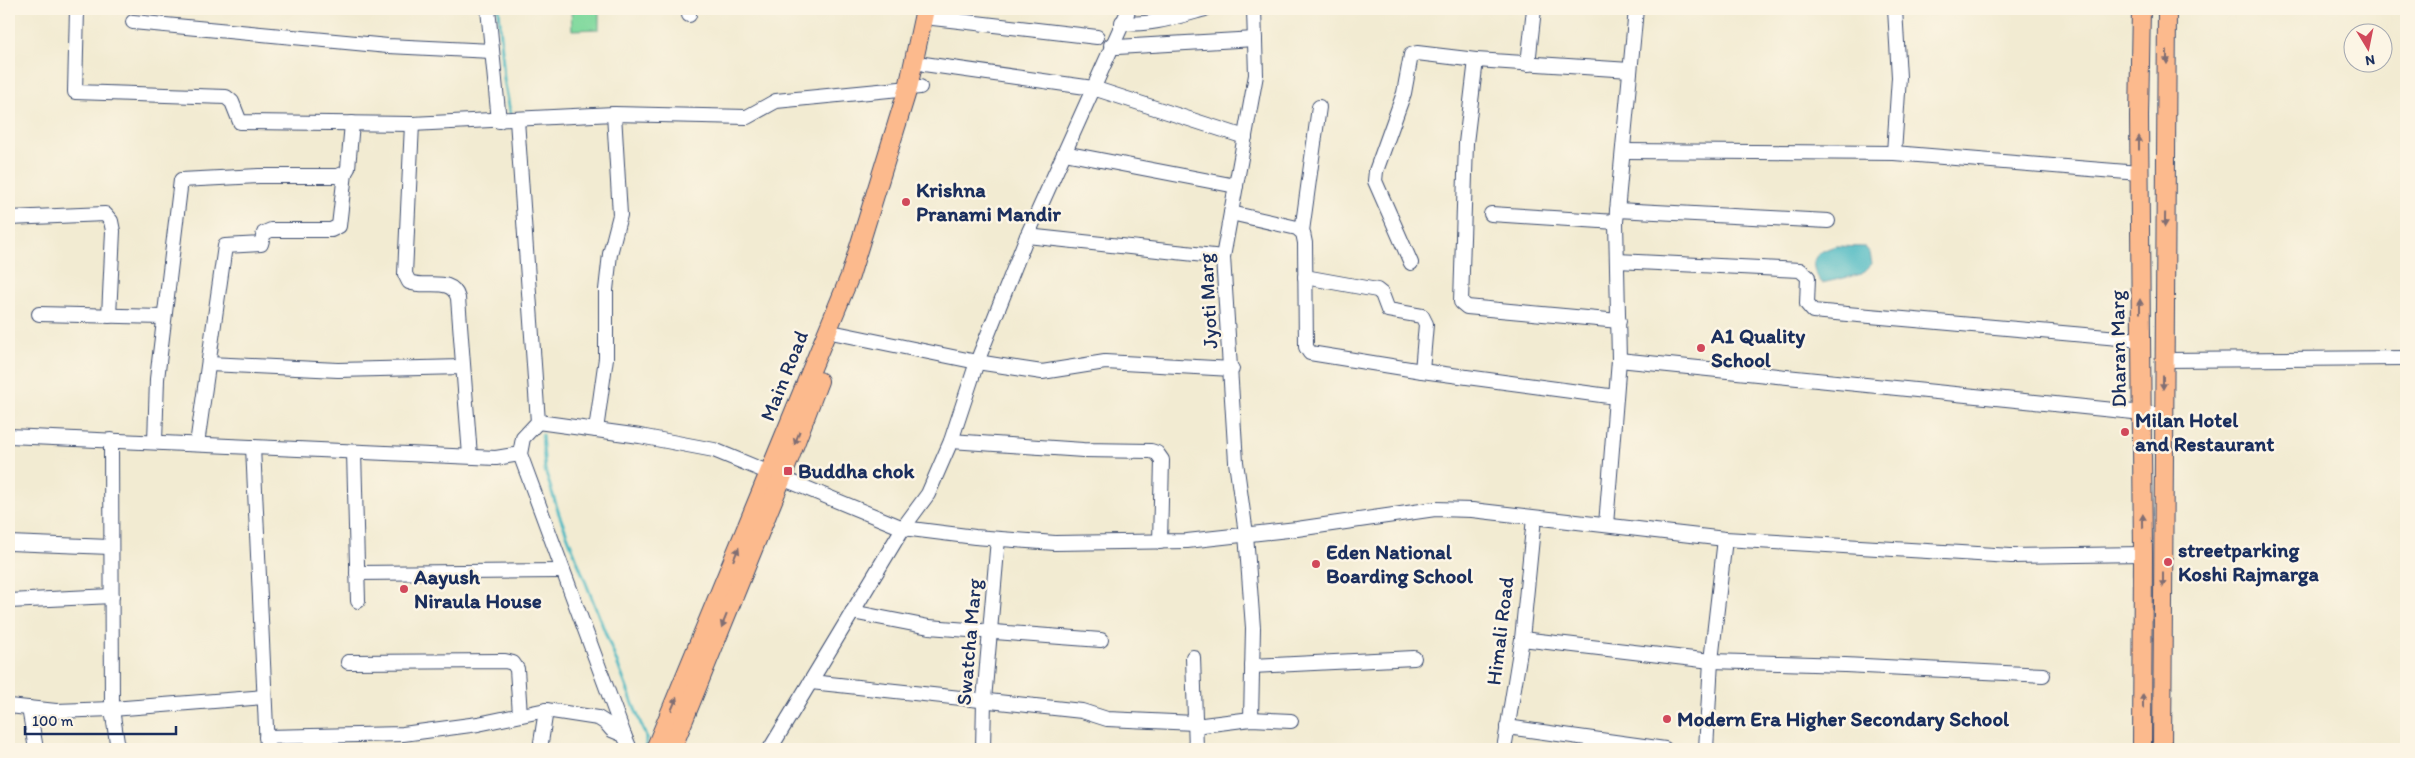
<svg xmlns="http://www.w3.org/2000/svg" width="2415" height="758" font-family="Itim,sans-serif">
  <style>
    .green { fill: #81d99e; stroke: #4e847e }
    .water { fill: #4bb9c3; stroke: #337490 }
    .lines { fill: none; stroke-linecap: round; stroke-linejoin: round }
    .stream { stroke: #4bb9c3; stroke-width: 3 }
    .minor-casing { stroke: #3b4b6f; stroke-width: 16 }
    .major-casing { stroke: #3b4b6f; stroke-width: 20 }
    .minor { stroke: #fff; stroke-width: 14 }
    .major { stroke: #fcba8d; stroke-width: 18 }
    .oneway { fill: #806e73 }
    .poi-dot { fill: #d1495b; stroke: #fcf5e5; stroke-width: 2 }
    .labels { text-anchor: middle; stroke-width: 5; stroke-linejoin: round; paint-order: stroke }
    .poi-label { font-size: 21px; font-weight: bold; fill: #1b2f5e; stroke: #fcf5e5; text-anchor: start }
    .street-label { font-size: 21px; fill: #1b2f5e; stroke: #fcf5e5 }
  </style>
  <rect width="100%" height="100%" fill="#fcf5e5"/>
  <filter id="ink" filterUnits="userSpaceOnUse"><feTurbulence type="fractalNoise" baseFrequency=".02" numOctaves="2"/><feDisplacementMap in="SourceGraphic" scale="10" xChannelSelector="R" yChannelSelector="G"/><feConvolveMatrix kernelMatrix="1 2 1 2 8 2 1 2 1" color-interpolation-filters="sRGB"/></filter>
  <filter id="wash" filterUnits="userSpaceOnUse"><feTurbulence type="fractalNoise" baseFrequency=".0096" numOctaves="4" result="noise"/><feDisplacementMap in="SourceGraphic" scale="20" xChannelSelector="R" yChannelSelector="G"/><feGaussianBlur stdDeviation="1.12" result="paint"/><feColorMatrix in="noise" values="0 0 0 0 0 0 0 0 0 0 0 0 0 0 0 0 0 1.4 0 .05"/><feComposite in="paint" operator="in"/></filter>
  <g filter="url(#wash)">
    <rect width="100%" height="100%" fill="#f2ebd2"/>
    <polygon class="green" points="571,9 599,9 599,29 572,30"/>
    <path class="water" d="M1837 246 1865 247 1870 253 1872 264 1862 274 1822 283C1806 263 1814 251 1837 246Z"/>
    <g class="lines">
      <g class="stream">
        <polyline points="499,9 504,79 511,116"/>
        <polyline points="542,435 545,470 559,514 646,737 646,749"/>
      </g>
    </g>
  </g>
  <g filter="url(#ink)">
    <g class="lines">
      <g class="minor-casing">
        <g id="minor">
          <polyline points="77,9 75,92 226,97 232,102 240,122 412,124 614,114 747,117 776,101 920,87"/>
          <polyline points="488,9 499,121"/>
          <polyline points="689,9 689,15"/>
          <polyline points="933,18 1097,37"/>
          <polyline points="133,22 388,46 492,51"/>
          <path d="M1122 22C1144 28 1183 15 1205 9"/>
          <polyline points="1111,45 1117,47 1255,39"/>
          <polyline points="1476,60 1466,143 1461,302 1467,307 1619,321"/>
          <polyline points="924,64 1093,88 1245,137"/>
          <polyline points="1528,64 1534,9"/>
          <polyline points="517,120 538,422 523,438 520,454 624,735"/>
          <path d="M412 124 405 274 409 282C426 289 452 276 458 298L470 456"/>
          <polyline points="1623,151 1894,153 2139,173"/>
          <polyline points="1064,153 1236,186"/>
          <polyline points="1894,153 1899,77 1895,9"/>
          <polyline points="1617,210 1828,221"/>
          <polyline points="1231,213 1297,228 1303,233 1305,243 1306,347 1310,353 1422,371 1616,397"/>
          <polyline points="1491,214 1616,222"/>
          <polyline points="9,218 105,214 111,221 113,231 109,316"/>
          <polyline points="1302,231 1319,107"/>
          <polyline points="1027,236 1223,257"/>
          <polyline points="1617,261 1800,270 1808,277 1807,304 1813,311 2141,340"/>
          <polyline points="1411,263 1375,181 1376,171 1404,93 1411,55 1417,53 1476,60 1630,70"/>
          <polyline points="1305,277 1377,290 1382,294 1388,310 1422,316 1426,324 1422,371"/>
          <polyline points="39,314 163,317"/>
          <polyline points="836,333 977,362 1042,372 1105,362 1232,369"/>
          <polyline points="1619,360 2163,415"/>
          <polyline points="2163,360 2406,358"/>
          <polyline points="209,364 338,370 463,367"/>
          <polyline points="538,422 640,436 714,450 903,528 975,537 1055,543 1187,541 1297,529 1435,509 1472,510 1725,539 2011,556 2143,554"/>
          <polyline points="596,430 606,358 606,290 610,254 620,215 614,114"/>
          <polyline points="9,436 496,458 520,454"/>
          <polyline points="111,440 112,709 118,749"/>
          <polyline points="951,441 1083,450 1151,451 1157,453 1162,460 1160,542"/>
          <polyline points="155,442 157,379 181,180 259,176 338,176 345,173 348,168 352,123"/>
          <polyline points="197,444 225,246 261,244 264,233 271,230 331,230 339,226 345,173"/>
          <polyline points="253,447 267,749"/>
          <polyline points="354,452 358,601"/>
          <polyline points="1606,525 1619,360 1616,222 1636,9"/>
          <polyline points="9,543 110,547"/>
          <polyline points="357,573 563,571"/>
          <polyline points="9,601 112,596"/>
          <polyline points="852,612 929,627 1101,640"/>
          <polyline points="1522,639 1711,661 1845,665 2043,675"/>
          <polyline points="1193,657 1196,749"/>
          <polyline points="348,662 505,661 513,663 517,669 520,715"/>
          <polyline points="1252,666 1414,658"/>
          <polyline points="811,682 1082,711 1107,719 1195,723"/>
          <polyline points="9,706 56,711 112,709 264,697"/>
          <polyline points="29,708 36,749"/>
          <polyline points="1251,719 1253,628 1246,534 1236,462 1223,257 1256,75 1254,9"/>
          <polyline points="1195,726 1251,719 1291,721"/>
          <polyline points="1507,727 1665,749"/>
          <polyline points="266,737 403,734 478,724 546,710 598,718 606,723 612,730 624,735 630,749"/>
          <polyline points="540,749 546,710"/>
          <polyline points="770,749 903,528 928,494 951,441 977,362 1027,236 1129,9"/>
          <polyline points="983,749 984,700 998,539"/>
          <polyline points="1504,749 1522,639 1534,518"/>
          <polyline points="1706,749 1711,661 1725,539"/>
        </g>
      </g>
      <g class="major-casing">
        <g id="major">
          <polyline points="2141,9 2139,116 2143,554 2142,749"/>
          <polyline points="655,749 850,276 908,88 925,9"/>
          <polyline points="672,749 782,478 819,381"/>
          <polyline points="2162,749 2167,9"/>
        </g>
      </g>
      <use href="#minor" class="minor"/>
      <use href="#major" class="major"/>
    </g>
    <defs><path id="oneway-solid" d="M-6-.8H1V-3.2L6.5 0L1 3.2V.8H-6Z" transform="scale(1.25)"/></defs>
    <g class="oneway">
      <use href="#oneway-solid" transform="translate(2167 57) rotate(90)"/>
      <use href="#oneway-solid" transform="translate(2139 143) rotate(-90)"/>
      <use href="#oneway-solid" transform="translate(2165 220) rotate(91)"/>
      <use href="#oneway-solid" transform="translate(2140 306) rotate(-90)"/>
      <use href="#oneway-solid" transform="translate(2163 382) rotate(90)"/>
      <use href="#oneway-solid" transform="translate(797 438) rotate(111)"/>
      <use href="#oneway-solid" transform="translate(2143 521) rotate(-91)"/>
      <use href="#oneway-solid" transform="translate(736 554) rotate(-67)"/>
      <use href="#oneway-solid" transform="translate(2163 580) rotate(90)"/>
      <use href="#oneway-solid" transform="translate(724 621) rotate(112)"/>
      <use href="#oneway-solid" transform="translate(2143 701) rotate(-90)"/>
      <use href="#oneway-solid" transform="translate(674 704) rotate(-67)"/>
    </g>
  </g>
  <g class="poi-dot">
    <circle cx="906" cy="202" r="5"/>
    <circle cx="1701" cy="348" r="5"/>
    <circle cx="2125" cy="432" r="5"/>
    <rect x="783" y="466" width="10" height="10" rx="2.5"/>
    <circle cx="2168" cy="562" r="5"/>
    <circle cx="1316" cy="564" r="5"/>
    <circle cx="404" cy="589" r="5"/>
    <circle cx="1667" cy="719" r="5"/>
  </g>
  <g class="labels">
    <g class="poi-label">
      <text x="916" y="197">Krishna<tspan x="916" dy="24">Pranami Mandir</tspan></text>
      <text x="1711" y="343">A1 Quality<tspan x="1711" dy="24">School</tspan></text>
      <text x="2135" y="427">Milan Hotel<tspan x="2135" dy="24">and Restaurant</tspan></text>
      <text x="798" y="478">Buddha chok</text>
      <text x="2178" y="557">streetparking<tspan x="2178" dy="24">Koshi Rajmarga</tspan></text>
      <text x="1326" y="559">Eden National<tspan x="1326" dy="24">Boarding School</tspan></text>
      <text x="414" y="584">Aayush<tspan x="414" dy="24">Niraula House</tspan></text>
      <text x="1677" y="726">Modern Era Higher Secondary School</text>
    </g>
    <g class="street-label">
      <text transform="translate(1208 301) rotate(-93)" y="7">Jyoti Marg</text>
      <text transform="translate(2118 349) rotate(-91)" y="7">Dharan Marg</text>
      <text transform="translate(784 376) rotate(-68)" y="7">Main Road</text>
      <text transform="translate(1500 631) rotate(-83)" y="7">Himali Road</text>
      <text transform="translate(969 642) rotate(-85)" y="7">Swatcha Marg</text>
    </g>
  </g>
  <rect width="2415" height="758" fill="none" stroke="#fcf5e5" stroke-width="30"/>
  <g transform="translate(2368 48) rotate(170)"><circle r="24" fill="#fcf5e5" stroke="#a2a6af"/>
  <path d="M0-4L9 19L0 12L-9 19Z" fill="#d1495b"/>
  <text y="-8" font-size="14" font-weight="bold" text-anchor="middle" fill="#1b2f5e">N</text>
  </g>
  <path d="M25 726v8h151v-8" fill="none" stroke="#1b2f5e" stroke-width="2.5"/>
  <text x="32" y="726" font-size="15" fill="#1b2f5e" stroke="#fcf5e5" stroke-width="4" paint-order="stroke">100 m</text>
</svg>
